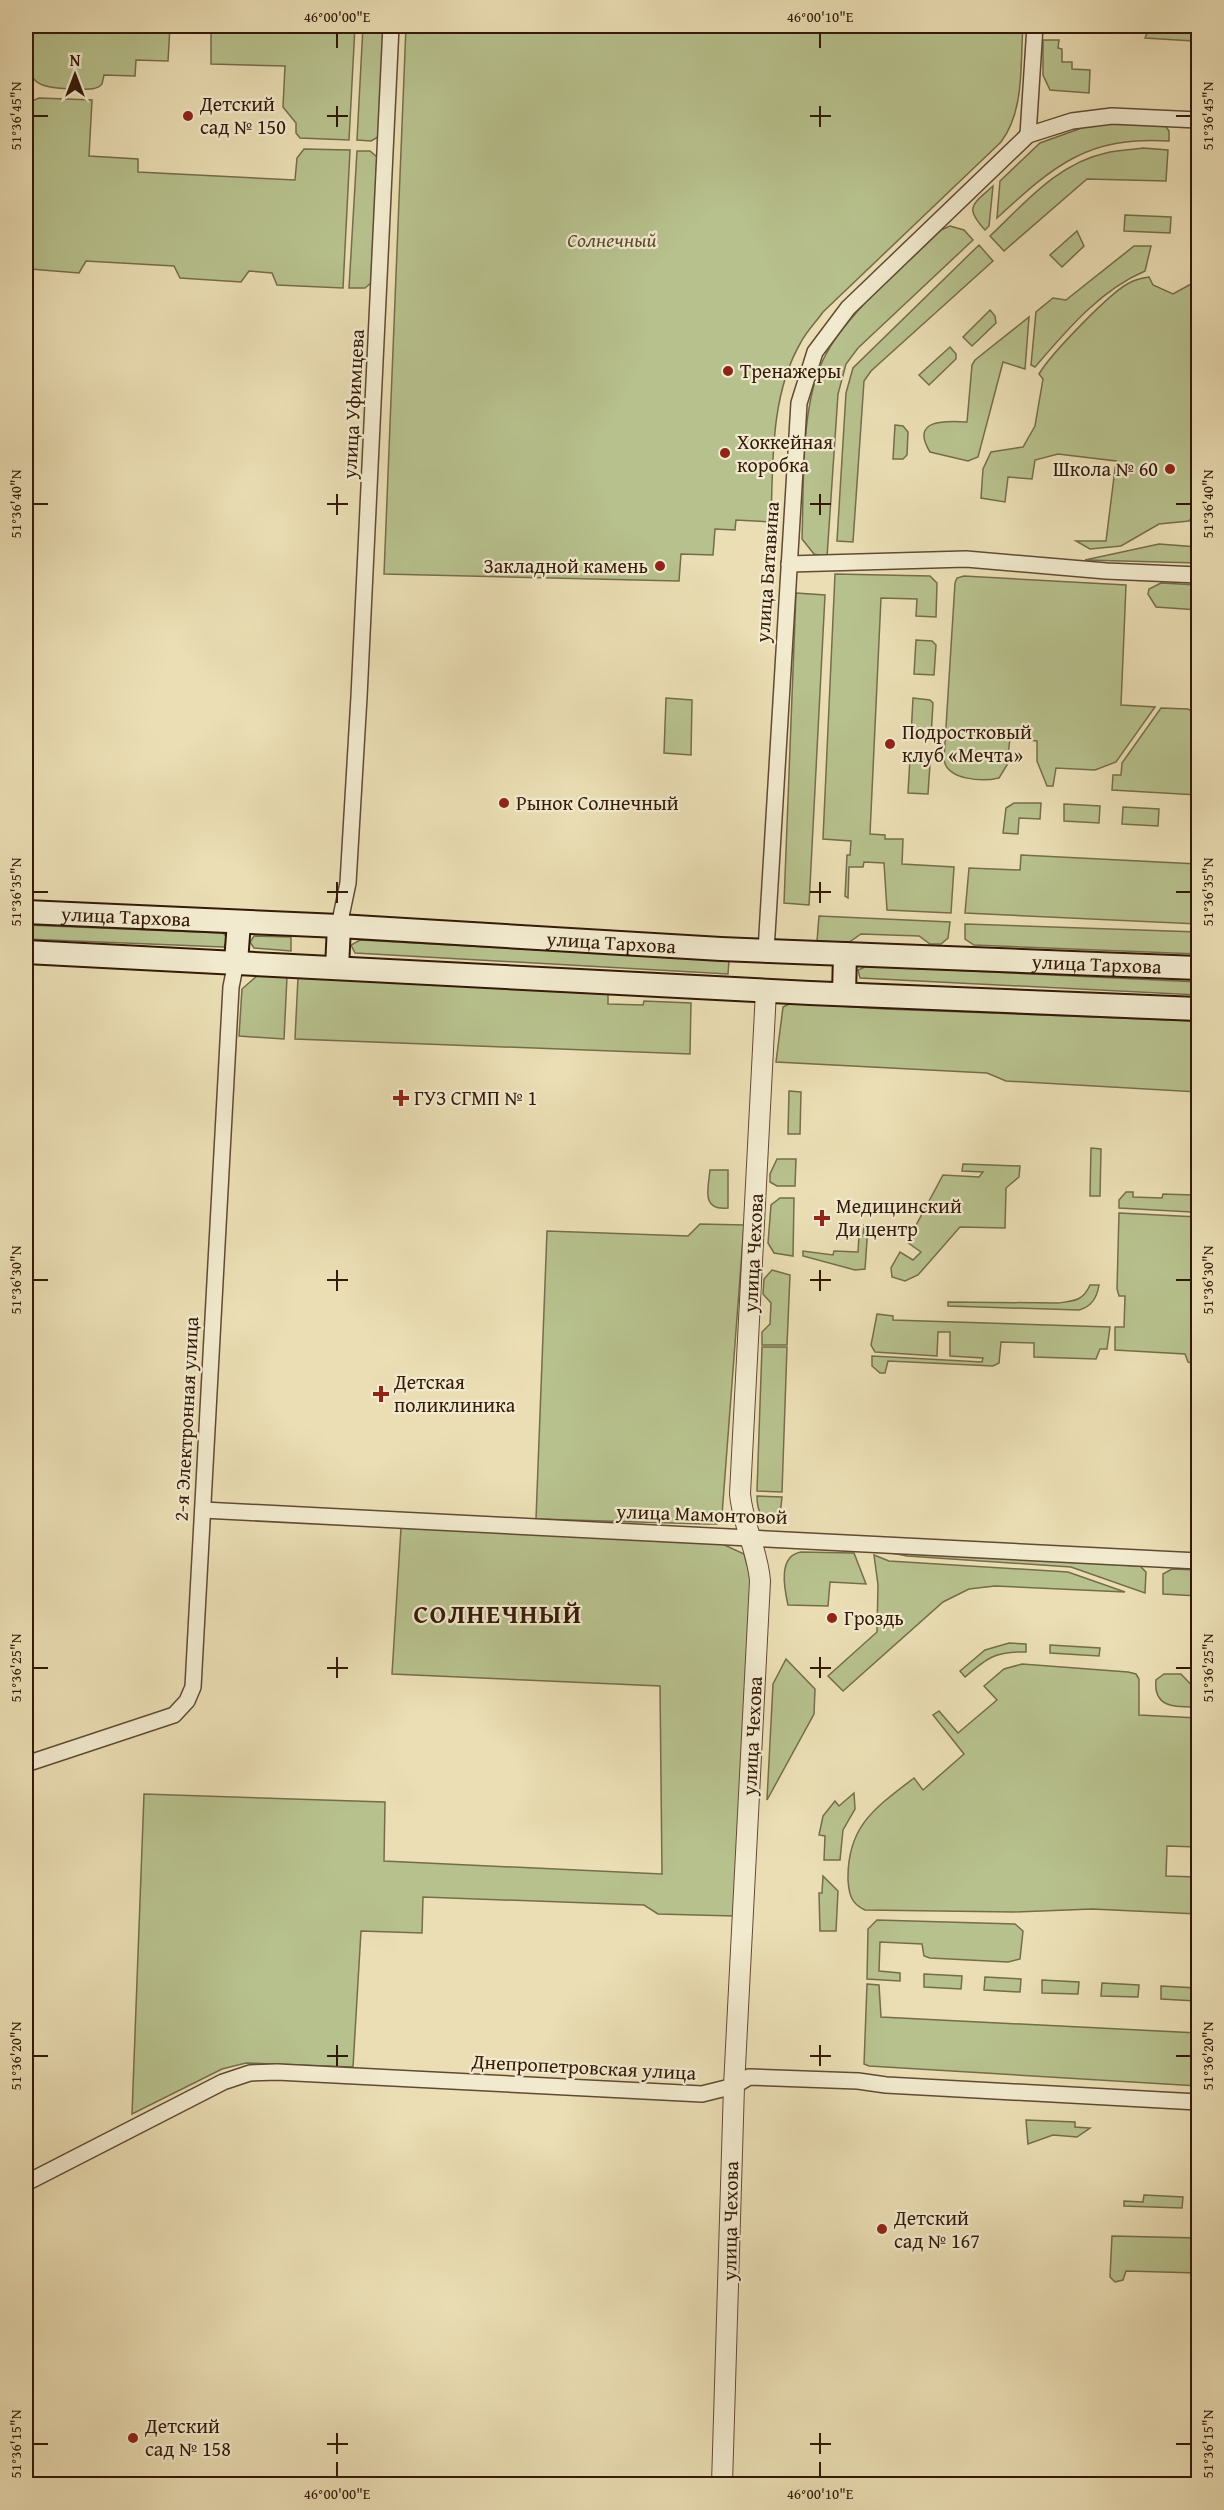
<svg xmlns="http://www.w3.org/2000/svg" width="1224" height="2510" font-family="'Gentium Book Plus',serif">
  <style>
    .green { fill: #b7c18d; stroke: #756d4a; stroke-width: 1.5 }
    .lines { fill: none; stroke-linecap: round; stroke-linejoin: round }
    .minor-casing { stroke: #614a33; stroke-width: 18 }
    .tertiary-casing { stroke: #614a33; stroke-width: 22 }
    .secondary-casing { stroke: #331908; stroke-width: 26 }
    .minor { stroke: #f2eace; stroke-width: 15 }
    .tertiary { stroke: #f2eace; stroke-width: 20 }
    .secondary { stroke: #f2eace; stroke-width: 22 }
    .ticks { fill: none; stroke: #331908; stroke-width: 2 }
    .poi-dot { fill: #8f2418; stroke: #f2eace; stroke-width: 2 }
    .labels { text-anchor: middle; stroke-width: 4.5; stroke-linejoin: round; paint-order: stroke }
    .poi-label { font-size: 20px; fill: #331908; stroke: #f2eace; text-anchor: start }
    .park-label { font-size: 20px; font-style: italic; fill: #5b4b30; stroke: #f2eace }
    .street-label { font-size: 20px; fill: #331908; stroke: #f2eace }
    .district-label { font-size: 26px; font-weight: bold; letter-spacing: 1.5px; fill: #331908; stroke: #f2eace }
    .neatline { fill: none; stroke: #331908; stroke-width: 2 }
    .ticks-label { font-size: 15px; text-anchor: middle; fill: #331908 }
  </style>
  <rect width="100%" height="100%" fill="#ebdeb4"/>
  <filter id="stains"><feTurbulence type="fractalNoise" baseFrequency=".00333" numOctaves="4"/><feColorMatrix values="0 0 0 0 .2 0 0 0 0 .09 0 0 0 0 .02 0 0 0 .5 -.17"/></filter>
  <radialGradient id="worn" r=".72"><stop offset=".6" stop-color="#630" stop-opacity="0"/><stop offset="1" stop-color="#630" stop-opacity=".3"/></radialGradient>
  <g class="green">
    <path d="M33 26H170L168 61 136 60 135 76 104 75 102 84C96 91 85 89 76 89 18 88 30 74 33 26Z"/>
    <polygon points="211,26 355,26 349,140 300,138 296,133 296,123 283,107 285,66 211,64"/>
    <polygon points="363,26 384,26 378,137 371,141 357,140"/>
    <path d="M406 26H1023C1020 64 1025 110 1001 142L823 312C816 322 807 331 801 342 770 395 773 463 771 522L736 520 735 530 715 529 713 555 681 554 679 581 384 574Z"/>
    <polygon points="1153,30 1193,32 1193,41 1145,38 1147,33"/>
    <polygon points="1043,40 1059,40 1058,48 1062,49 1062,62 1072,62 1072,69 1090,70 1089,93 1050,90 1043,75"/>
    <polygon points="39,98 92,100 89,156 138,159 138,172 295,180 297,158 304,149 350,150 343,288 277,285 272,273 249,271 241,282 180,278 174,266 86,261 79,273 30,269 26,266 28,107 32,101"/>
    <path d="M1121 122 1164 124 1169 131V141C1086 136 1054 166 997 218L1000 181 1040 143 1090 125Z"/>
    <path d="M1143 148 1168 150 1166 181 1087 179 1004 251 990 236C1024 204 1058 163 1106 153 1118 150 1131 150 1143 148Z"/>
    <polygon points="357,151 370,151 377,157 371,283 365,288 349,288"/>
    <path d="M993 186 989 226 985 230C964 207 972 205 993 186Z"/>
    <polygon points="1125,215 1171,217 1170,233 1124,231"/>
    <path d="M950 226 964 230 973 240 858 348 846 364 838 394 827 557 814 554 802 539C804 486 800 405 824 358 846 313 905 266 941 230Z"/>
    <polygon points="1077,231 1084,246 1062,267 1050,255"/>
    <polygon points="979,245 993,261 871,371 864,381 853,542 837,541 846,393 853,368"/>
    <path d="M1134 246H1151L1145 271C1100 290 1066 331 1035 367L1031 365 1036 312 1053 298 1066 300Z"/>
    <path d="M1195 250H1198V446L1195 513 1189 521 1159 524 1121 546 1090 549 1076 541H1106L1116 461 1058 454 1035 460 1032 479 1008 477 1005 502 981 498 983 469 991 452 1023 447 1035 426 1043 379 1039 374C1050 355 1112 290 1131 282 1136 279 1143 278 1149 277L1153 285 1173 294 1193 283Z"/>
    <polygon points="990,310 995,316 996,323 972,346 963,337"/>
    <path d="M1029 317 1025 369 1003 362 978 457 968 461 930 452C909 418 948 421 967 422L972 365 975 360Z"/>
    <polygon points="950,347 956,354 956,359 929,385 919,375"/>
    <polygon points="895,425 903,426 908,432 907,455 903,459 893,459"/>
    <polygon points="1159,544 1198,547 1198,563 1085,560"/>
    <polygon points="835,574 930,576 937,583 936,617 916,616 917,599 881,598 870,834 885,835 885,839 903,839 902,864 954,867 951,913 887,910 884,863 864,862 863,867 849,867 848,898 845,896 847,855 850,855 851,841 823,839"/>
    <path d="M964 576 1126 585 1121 705 1155 707 1116 762 1095 770 1056 768 1053 786H1047L1037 761V741L1010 738 1007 765 999 778C982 782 946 780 944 759L955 583 957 578Z"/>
    <polygon points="1161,583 1198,585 1198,610 1156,607 1148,594 1149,589"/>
    <polygon points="796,593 825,595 809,905 784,903"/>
    <polygon points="916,640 932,641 936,645 934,675 914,674"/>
    <polygon points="666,698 692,700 691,755 664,753"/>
    <polygon points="913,698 930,700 933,703 931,737 911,736"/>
    <polygon points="1161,708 1188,709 1198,716 1198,795 1112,790 1113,775 1121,775 1122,763"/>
    <polygon points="910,758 927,759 930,764 928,794 908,793"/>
    <polygon points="1014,803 1041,803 1040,819 1019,818 1018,834 1003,833 1006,808"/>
    <polygon points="1064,804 1100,806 1099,823 1064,821"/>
    <polygon points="1123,807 1159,809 1158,826 1122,824"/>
    <polygon points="1021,855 1198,864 1198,924 965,913 969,868 1020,870"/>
    <polygon points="819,916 950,922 948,938 941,944 930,944 919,936 861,934 848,943 817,941"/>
    <polygon points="965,924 1198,932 1198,954 974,945 965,939"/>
    <polygon points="26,925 223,933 228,938 224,947 26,939"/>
    <polygon points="254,936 291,937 291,951 254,948 250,942"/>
    <polygon points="360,940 729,960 728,974 355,953 351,945"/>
    <polygon points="867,966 1198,982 1198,995 860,978 858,970"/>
    <polygon points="258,975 287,977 284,1039 239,1036 242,989"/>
    <polygon points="298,977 608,994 608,1004 643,1005 644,1001 691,1003 690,1054 295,1039"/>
    <polygon points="791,1003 885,1009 1198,1021 1198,1092 1006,1081 987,1073 776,1062 783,1007"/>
    <polygon points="789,1091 801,1092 800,1134 788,1134"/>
    <polygon points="1091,1148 1101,1149 1100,1196 1090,1196"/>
    <polygon points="777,1159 796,1159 795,1186 777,1186 770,1182 770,1174"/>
    <polygon points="963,1164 1020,1166 1019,1177 1006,1188 1005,1228 960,1227 918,1275 905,1281 892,1277 891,1268 900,1252 913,1260 921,1252 907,1242 943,1175 979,1177 983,1172 962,1171"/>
    <path d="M710 1170H728V1208C701 1211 708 1189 710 1170Z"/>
    <polygon points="1126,1192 1133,1192 1133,1197 1162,1198 1163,1194 1192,1195 1191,1212 1119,1208 1119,1200"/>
    <polygon points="780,1198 794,1198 793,1256 774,1253 768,1243 771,1205"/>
    <polygon points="1119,1213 1198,1217 1198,1366 1188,1362 1185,1354 1115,1350 1115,1327 1124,1327 1125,1296 1119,1296 1117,1289"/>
    <polygon points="700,1224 744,1225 722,1515 717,1524 706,1524 536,1519 547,1231 688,1236"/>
    <polygon points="864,1225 868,1226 865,1269 855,1270 803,1256 803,1251 833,1255 834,1251 858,1252 859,1236 863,1236"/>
    <polygon points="772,1270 790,1275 787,1345 762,1345 762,1332 770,1324 771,1303 763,1294 764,1279"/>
    <path d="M1090 1285H1099C1097 1298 1091 1307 1079 1310L948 1306V1302L1058 1303C1074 1301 1083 1301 1090 1285Z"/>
    <polygon points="877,1314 893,1316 893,1320 1110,1327 1107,1349 1100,1349 1096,1359 1034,1357 1034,1343 1001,1342 999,1363 993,1366 888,1361 885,1373 880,1373 872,1366 872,1356 982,1362 983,1358 950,1356 950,1332 938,1332 937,1356 875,1352 871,1345"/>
    <polygon points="762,1347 787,1347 782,1492 757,1491"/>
    <path d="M757 1496 782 1497 779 1524C762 1521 757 1513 757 1496Z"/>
    <polygon points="401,1528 718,1542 744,1554 751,1579 734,1916 658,1914 644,1905 423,1897 422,1933 361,1931 353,2067 246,2063 222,2069 132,2114 144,1794 385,1802 384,1861 662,1874 660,1686 392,1674"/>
    <path d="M801 1552 854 1553 866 1584 830 1582 828 1606 788 1605C784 1587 778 1556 801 1552Z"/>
    <polygon points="886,1552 1140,1566 1146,1572 1145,1593 1071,1567 907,1556"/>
    <polygon points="874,1555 889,1561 1068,1572 1125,1592 995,1586 969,1589 943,1602 843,1691 828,1676 877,1632 878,1585"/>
    <polygon points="1172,1569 1198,1570 1198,1596 1163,1594 1163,1574"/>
    <path d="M1009 1643 1026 1644V1652C995 1651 987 1658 965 1677L960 1671 985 1650Z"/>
    <polygon points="1050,1645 1100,1648 1099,1656 1050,1653"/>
    <polygon points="786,1659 815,1689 814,1714 767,1800 773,1684"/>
    <path d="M1022 1664 1128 1672 1136 1674 1139 1679V1715L1198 1718V1847L1167 1846 1166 1876 1198 1877V1914L1092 1909 1014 1912 865 1910C851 1904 849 1894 848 1880 847 1826 875 1808 914 1778L923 1790 964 1754 933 1715 939 1711 958 1733 997 1700 984 1686 1004 1669Z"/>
    <path d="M1164 1674H1181L1198 1692V1707C1177 1707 1153 1709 1156 1680Z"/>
    <polygon points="854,1793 855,1809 843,1830 840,1860 824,1860 825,1836 819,1835 823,1816 835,1801 839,1806"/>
    <polygon points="823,1876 838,1891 836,1931 820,1931 819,1893 822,1893"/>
    <polygon points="877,1920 1015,1924 1023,1931 1020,1959 1008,1962 930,1958 924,1956 922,1944 880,1942 879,1971 900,1973 900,1981 867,1979 868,1929"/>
    <polygon points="924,1974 962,1976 961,1989 924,1987"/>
    <polygon points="985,1977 1021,1979 1020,1992 984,1990"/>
    <polygon points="1042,1980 1079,1982 1078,1994 1042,1993"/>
    <polygon points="1102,1983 1139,1985 1138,1997 1101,1996"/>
    <polygon points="867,1984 879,1985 881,2017 1198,2033 1198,2086 869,2066 864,2064"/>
    <polygon points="1161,1986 1197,1988 1196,2001 1161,1999"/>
    <polygon points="1026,2120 1075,2122 1075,2127 1090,2128 1077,2137 1053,2135 1028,2144"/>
    <polygon points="1144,2195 1183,2197 1182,2208 1124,2206 1124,2201 1143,2202"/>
    <polygon points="1112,2236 1198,2238 1198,2273 1126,2271 1123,2280 1115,2282 1110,2277"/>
  </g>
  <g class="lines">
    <g class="minor-casing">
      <g id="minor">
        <polyline points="1028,135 1035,26"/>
        <polyline points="789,564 966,559 1106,571 1198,575"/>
        <polyline points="339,926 348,883 359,697 391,26"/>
        <polyline points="766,951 799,403 815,352 848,308 1028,135 1072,121 1112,116 1198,120"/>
        <polyline points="203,1510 1198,1561"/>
        <polyline points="26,1764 174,1715 187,1701 193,1687 231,987 236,962"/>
        <polyline points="26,2183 223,2082 250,2073 277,2072 702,2094 734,2086 749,2077 858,2081 886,2085 1198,2102"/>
      </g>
    </g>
    <g class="tertiary-casing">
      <path id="tertiary" d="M722 2484 734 2086 760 1581C758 1551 743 1526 740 1494L766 991"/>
    </g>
    <g class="secondary-casing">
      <g id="secondary">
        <path id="s1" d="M26 912 339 926 721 949 1198 968"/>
        <polyline points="26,952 810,993 1198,1009"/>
        <polyline points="236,962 239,922"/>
        <polyline points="337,968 339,926"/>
        <polyline points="844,994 845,954"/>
      </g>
    </g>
    <use href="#minor" class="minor"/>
    <use href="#tertiary" class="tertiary"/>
    <use href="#secondary" class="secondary"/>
  </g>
  <path class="ticks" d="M337 33V48M820 33V48M337 106V127M820 106V127M33 116H48M327 116H348M810 116H831M1176 116H1191M337 494V515M820 494V515M33 504H48M327 504H348M810 504H831M1176 504H1191M337 882V903M820 882V903M33 892H48M327 892H348M810 892H831M1176 892H1191M337 1270V1291M820 1270V1291M33 1280H48M327 1280H348M810 1280H831M1176 1280H1191M337 1657V1678M820 1657V1678M33 1668H48M327 1668H348M810 1668H831M1176 1668H1191M337 2045V2066M820 2045V2066M33 2056H48M327 2056H348M810 2056H831M1176 2056H1191M337 2433V2454M820 2433V2454M33 2444H48M327 2444H348M810 2444H831M1176 2444H1191M337 2462V2477M820 2462V2477"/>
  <g class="poi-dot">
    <circle cx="188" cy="116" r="6"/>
    <circle cx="728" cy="371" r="6"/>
    <circle cx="725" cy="453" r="6"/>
    <circle cx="1170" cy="469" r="6"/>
    <circle cx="660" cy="566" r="6"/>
    <circle cx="890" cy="744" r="6"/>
    <circle cx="504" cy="803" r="6"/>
    <path d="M398 1089h6v6h6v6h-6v6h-6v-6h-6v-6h6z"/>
    <path d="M819 1209h6v6h6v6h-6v6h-6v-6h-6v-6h6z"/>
    <path d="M378 1385h6v6h6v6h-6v6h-6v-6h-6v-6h6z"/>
    <circle cx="832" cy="1618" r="6"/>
    <circle cx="882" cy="2229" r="6"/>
    <circle cx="133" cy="2438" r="6"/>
  </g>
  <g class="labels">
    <g class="poi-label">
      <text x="200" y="111">Детский<tspan x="200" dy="23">сад № 150</tspan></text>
      <text x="740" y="378">Тренажеры</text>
      <text x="737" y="449">Хоккейная<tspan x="737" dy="23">коробка</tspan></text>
      <text x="1158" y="476" text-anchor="end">Школа № 60</text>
      <text x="648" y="573" text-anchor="end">Закладной камень</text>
      <text x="902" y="739">Подростковый<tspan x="902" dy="23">клуб «Мечта»</tspan></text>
      <text x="516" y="810">Рынок Солнечный</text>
      <text x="414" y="1105">ГУЗ СГМП № 1</text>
      <text x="836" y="1213">Медицинский<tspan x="836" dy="23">Ди центр</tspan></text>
      <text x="394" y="1389">Детская<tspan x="394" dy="23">поликлиника</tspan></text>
      <text x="844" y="1625">Гроздь</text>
      <text x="894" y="2225">Детский<tspan x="894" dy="23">сад № 167</tspan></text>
      <text x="145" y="2433">Детский<tspan x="145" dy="23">сад № 158</tspan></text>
    </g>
    <g class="park-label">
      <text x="612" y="247">Солнечный</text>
    </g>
    <g class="street-label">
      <text transform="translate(353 404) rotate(-87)" y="7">улица Уфимцева</text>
      <text transform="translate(767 572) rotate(-86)" y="7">улица Батавина</text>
      <text dy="7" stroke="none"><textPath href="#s1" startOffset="100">улица Тархова</textPath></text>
      <text dy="7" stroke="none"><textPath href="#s1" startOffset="586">улица Тархова</textPath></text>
      <text dy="7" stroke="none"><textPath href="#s1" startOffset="1072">улица Тархова</textPath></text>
      <text transform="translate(753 1253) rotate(-87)" y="7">улица Чехова</text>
      <text transform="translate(186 1419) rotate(-87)" y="7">2-я Электронная улица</text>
      <text transform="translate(702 1514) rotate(2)" y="7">улица Мамонтовой</text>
      <text transform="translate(752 1736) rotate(-87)" y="7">улица Чехова</text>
      <text transform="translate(584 2067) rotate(3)" y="7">Днепропетровская улица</text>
      <text transform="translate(730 2221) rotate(-89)" y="7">улица Чехова</text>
    </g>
    <g class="district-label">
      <text x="498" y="1623">СОЛНЕЧНЫЙ</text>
    </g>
  </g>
  <rect width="1224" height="2510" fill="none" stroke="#ebdeb4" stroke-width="66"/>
  <g transform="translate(75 75)" stroke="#f2eace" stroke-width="4.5" paint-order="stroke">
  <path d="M0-4.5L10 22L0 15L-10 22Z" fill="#331908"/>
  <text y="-9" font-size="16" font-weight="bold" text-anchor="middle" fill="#331908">N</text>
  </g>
  <rect x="33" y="33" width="1158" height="2444" class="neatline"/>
  <g class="ticks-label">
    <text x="337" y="22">46°00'00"E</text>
    <text x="820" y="22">46°00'10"E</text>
    <text transform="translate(16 116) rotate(-90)" y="5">51°36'45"N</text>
    <text transform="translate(1208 116) rotate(-90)" y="5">51°36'45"N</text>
    <text transform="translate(16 504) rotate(-90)" y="5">51°36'40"N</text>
    <text transform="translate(1208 504) rotate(-90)" y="5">51°36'40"N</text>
    <text transform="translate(16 892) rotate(-90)" y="5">51°36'35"N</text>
    <text transform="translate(1208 892) rotate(-90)" y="5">51°36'35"N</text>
    <text transform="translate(16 1280) rotate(-90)" y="5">51°36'30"N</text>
    <text transform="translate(1208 1280) rotate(-90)" y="5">51°36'30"N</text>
    <text transform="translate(16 1668) rotate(-90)" y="5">51°36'25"N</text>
    <text transform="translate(1208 1668) rotate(-90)" y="5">51°36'25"N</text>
    <text transform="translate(16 2056) rotate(-90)" y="5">51°36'20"N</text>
    <text transform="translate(1208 2056) rotate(-90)" y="5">51°36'20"N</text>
    <text transform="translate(16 2444) rotate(-90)" y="5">51°36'15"N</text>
    <text transform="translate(1208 2444) rotate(-90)" y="5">51°36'15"N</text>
    <text x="337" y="2499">46°00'00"E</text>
    <text x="820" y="2499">46°00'10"E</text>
  </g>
  <rect width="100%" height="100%" filter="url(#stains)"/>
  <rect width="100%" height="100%" fill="url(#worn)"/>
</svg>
